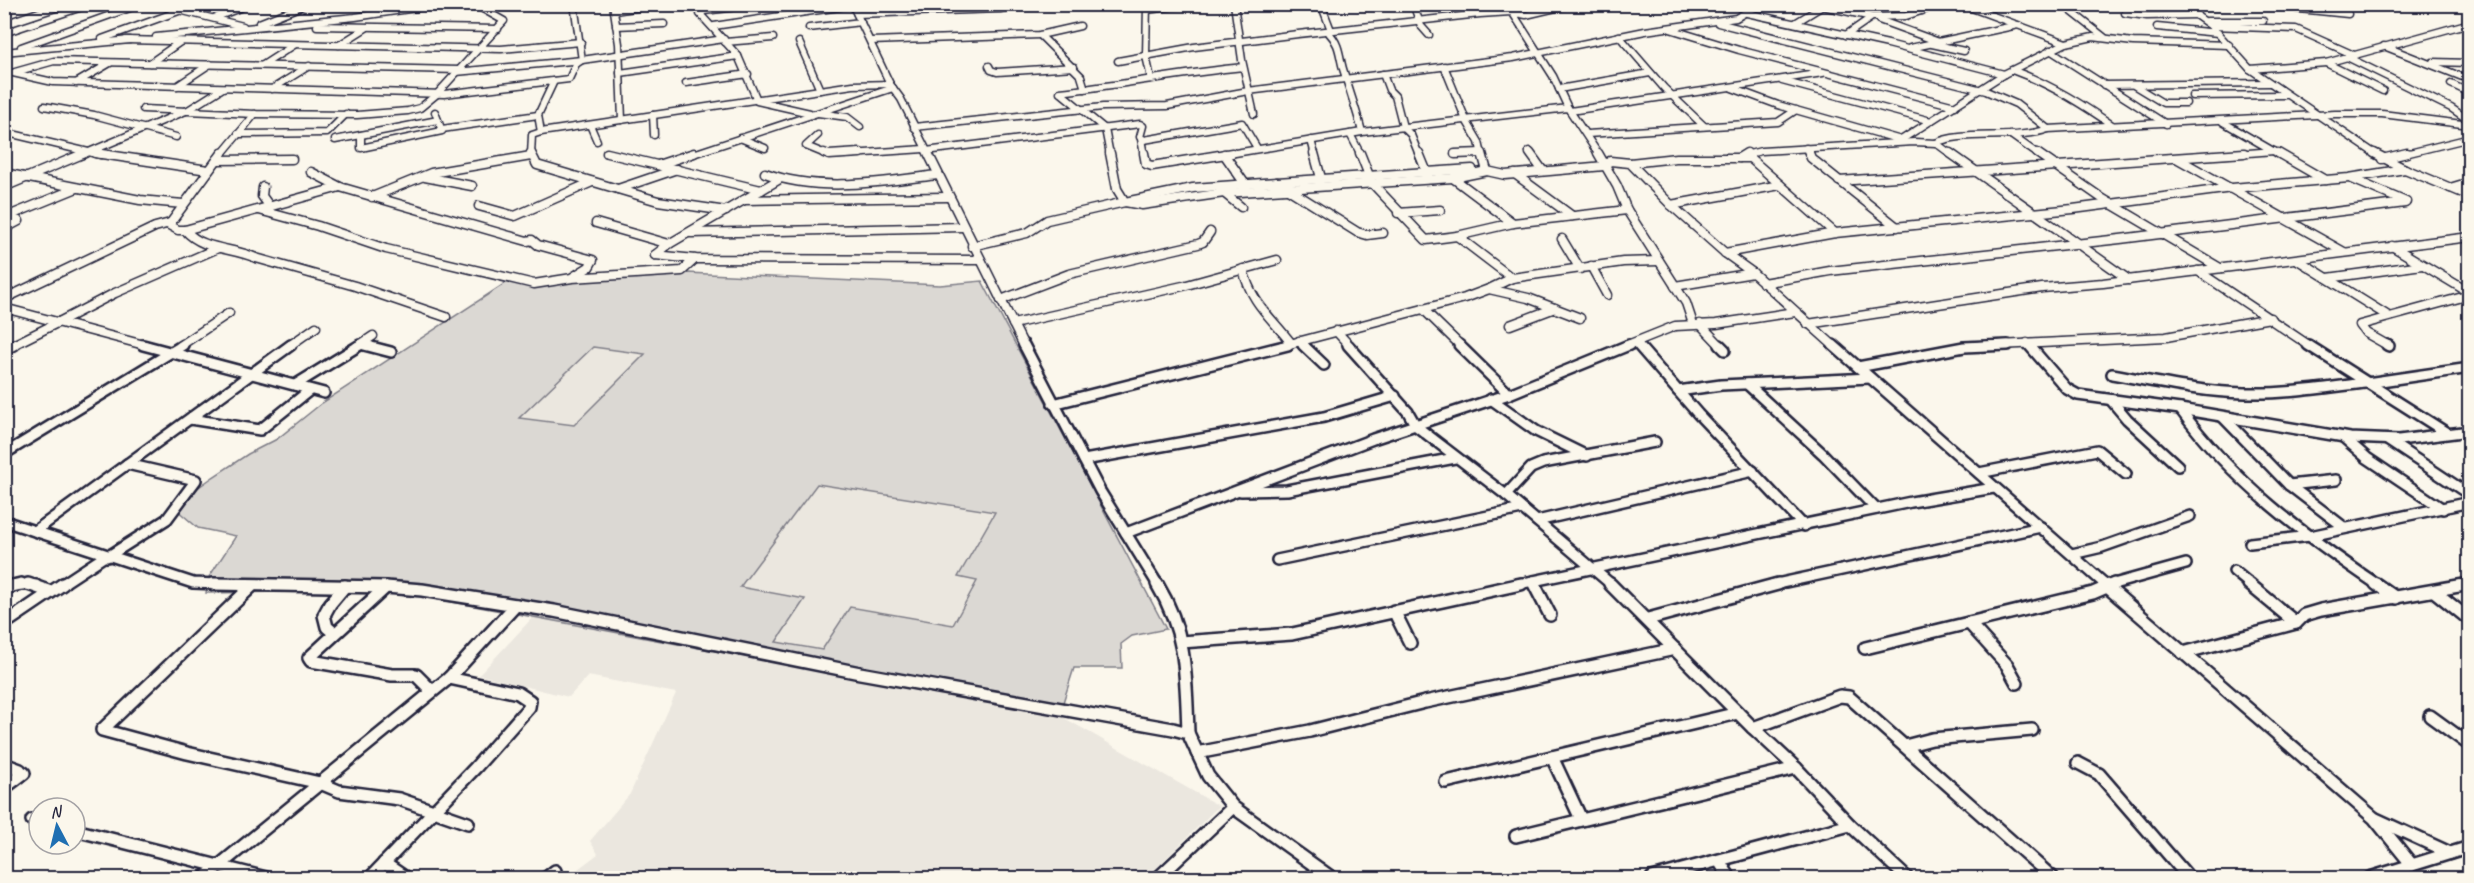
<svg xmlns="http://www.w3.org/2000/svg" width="2474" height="883" font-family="Caveat,sans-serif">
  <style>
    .built { fill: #ebe7df }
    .green { fill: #dbd8d3; stroke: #7e7d87; stroke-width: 1.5; fill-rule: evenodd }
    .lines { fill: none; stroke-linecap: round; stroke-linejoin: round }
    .minor-far3-casing { stroke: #22223b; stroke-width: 9 }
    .minor-far2-casing { stroke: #22223b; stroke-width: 11 }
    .minor-far1-casing { stroke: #22223b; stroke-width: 14 }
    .minor-casing { stroke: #22223b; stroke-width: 16 }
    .minor-far3 { stroke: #fbf7ec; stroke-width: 6 }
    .minor-far2 { stroke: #fbf7ec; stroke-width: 8 }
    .minor-far1 { stroke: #fbf7ec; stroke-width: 9 }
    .minor { stroke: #fbf7ec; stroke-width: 11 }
  </style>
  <rect width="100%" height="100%" fill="#fbf7ec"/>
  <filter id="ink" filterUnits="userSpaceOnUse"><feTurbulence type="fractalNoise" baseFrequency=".0167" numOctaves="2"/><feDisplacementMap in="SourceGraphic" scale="12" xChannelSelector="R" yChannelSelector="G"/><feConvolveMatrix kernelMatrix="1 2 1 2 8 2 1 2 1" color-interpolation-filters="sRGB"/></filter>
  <g filter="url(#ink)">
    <g class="built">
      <polygon points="593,347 645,354 574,425 519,418"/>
      <polygon points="817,484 996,512 959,577 978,580 953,625 850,607 822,650 776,642 805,599 740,587"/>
      <polygon points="534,616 1059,715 1219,806 1146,878 566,878 598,854 590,841 630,794 676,693 588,676 569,697 479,675"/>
    </g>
    <path class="green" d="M687 273 940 285 982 281 1166 629 1132 636 1121 644 1122 668H1074L1059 715 420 596 374 591 206 593 209 577 236 536 198 528 177 510 189 494 213 477 248 454 277 439 322 403 507 282 536 287 561 281ZM593 347 645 354 574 425 519 418ZM817 484 995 512 958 577 977 581 953 625 850 607 822 650 776 642 805 599 740 587Z"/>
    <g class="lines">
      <g class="minor-far3-casing">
        <g id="minor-far3">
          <polyline points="155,4 243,26"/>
          <polyline points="613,4 619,44 622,120"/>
          <polyline points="852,4 890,84 901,99 929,155"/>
          <polyline points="1147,4 1146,56 1151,78"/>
          <polyline points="1234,4 1242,60 1254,114"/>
          <path d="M1321 4 1331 30 1329 33C1341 45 1339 58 1344 72 1350 93 1357 111 1362 132"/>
          <polyline points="1413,4 1421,26 1429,35"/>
          <polyline points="1507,4 1553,76 1568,108 1599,155"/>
          <polyline points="1679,4 1692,4"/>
          <polyline points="1900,4 1922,11"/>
          <polyline points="1961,4 2066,43"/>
          <polyline points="2062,4 2104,37"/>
          <polyline points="2180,4 2211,26 2250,69 2377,155"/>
          <polyline points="1628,5 1637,4"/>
          <polyline points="1822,6 1872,17"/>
          <polyline points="2269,6 2348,14"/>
          <polyline points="1147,10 1191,4"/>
          <polyline points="614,11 662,4"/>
          <polyline points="1747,13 1888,44 2004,74"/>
          <polyline points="2125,13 2147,16 2197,15"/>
          <polyline points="857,14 1000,9 1030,4"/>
          <polyline points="4,16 39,4"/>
          <polyline points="214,18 250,4"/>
          <polyline points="1879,20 1939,42"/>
          <polyline points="2207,21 2263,21"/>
          <polyline points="259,23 307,4"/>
          <polyline points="1718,23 1986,91 2016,104 2048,129"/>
          <polyline points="1795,23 1826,4"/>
          <polyline points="317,26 498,29"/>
          <polyline points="616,26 664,24"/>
          <polyline points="714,26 853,5"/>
          <polyline points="2211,26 2296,29 2354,55"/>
          <polyline points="2157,27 2218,33"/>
          <polyline points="809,28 861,22"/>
          <polyline points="1670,29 1739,50 1955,106"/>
          <polyline points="4,33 91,4"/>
          <polyline points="1040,35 1081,76 1085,89"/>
          <polyline points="1846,35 1872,17 1906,16 1942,4"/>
          <polyline points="1619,36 1664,88 1704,126"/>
          <polyline points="156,37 355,17 443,4"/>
          <polyline points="102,39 198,4"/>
          <polyline points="126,40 501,49 581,42"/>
          <polyline points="871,41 1040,35 1080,26"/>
          <polyline points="725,42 773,38"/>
          <polyline points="799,42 820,90"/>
          <polyline points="1932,44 1964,51"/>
          <polyline points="339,45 366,28"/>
          <polyline points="2384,46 2470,80"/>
          <polyline points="21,47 141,4"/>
          <polyline points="1910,48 2018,25"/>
          <polyline points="2050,50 2166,124"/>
          <polyline points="4,52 130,40"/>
          <polyline points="2347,57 2451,108 2470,121"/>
          <polyline points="1118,61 1194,47 1298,34 1480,14 1511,12 1526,15 1573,4"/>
          <polyline points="2433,62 2470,63"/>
          <polyline points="150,63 180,42"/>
          <polyline points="2326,63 2383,91"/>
          <polyline points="263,65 294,45"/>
          <polyline points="989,66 991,70 997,72 1074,67"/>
          <polyline points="1444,66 1466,120 1479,142 1482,155"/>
          <polyline points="2250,69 2326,63 2470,23"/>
          <path d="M2012 70C2048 83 2081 103 2112 125"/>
          <polyline points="4,71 53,82 444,94 569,79 576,64 582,60 574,4"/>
          <polyline points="15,72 54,61 459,70"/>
          <polyline points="456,72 582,60 724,39"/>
          <polyline points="620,73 738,56"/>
          <polyline points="1383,74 1389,90 1395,96 1403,127 1411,135 1419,155"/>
          <polyline points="1782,81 1931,121"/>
          <polyline points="76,83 110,63"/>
          <polyline points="686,83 748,74"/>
          <polyline points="2451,84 2470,93"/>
          <polyline points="2104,85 2269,83"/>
          <polyline points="177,86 210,64"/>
          <polyline points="2135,86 2163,103 2186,103"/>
          <polyline points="1732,88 1778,105 1901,140 2004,74 2066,43 2093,37 2133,42 2229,45"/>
          <polyline points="272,89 309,66"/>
          <polyline points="1559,89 1650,73"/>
          <polyline points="2192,96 2285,95"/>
          <polyline points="757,100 738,56 700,14 704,11 762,4"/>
          <polyline points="757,101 810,113"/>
          <polyline points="44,106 94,115 176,137"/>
          <polyline points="143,109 255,114 357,115 408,111 420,108 437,94 504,21 474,4"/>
          <polyline points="1570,111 1823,73"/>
          <polyline points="818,113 847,117 860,127"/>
          <polyline points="653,115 654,135"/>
          <polyline points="2223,122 2280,155"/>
          <polyline points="590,125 597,141"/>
          <polyline points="914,127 1103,107 1167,106 1248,91 1513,58 1645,31 1736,18 1760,4"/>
          <polyline points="442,129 538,115"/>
          <polyline points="4,132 101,155"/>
          <polyline points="541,132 538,115 554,81"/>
          <polyline points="238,134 327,133 346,114"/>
          <polyline points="1350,134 1361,155"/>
          <polyline points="1587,134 1778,122 1796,110"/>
          <polyline points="361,135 361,148 442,131 435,112"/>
          <polyline points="818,135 806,146 828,155"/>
          <polyline points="2011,135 2039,155"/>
          <polyline points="740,138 765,148"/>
          <polyline points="1141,139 1144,155"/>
          <polyline points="335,140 438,120"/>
          <polyline points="1311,140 1315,155"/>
          <path d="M1936 143C1960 130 2016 141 2048 129L2335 114H2382L2470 125"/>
          <polyline points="1806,148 1809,155"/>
          <polyline points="926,151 1140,124 1143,126 1140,137 1144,140 1242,123 1257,148"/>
          <polyline points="1529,151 1531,155"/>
          <polyline points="607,153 613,155"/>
          <polyline points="1455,154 1482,153"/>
          <polyline points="82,155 188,110 223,88"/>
          <polyline points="221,155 255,114"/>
          <polyline points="531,155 532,135 541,132 853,85 890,84"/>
          <polyline points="690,155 893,88"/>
          <polyline points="836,155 924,149"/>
          <path d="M1110 155 1105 129 1060 92C1121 85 1182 73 1243 67"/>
          <polyline points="1223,155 1362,132 1568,108"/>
          <polyline points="1745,155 1761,151 1914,142 1936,143 1952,155"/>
          <polyline points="2223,155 2274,151"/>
          <polyline points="2401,155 2466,139"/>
        </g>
      </g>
      <g class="minor-far2-casing">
        <g id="minor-far2">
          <polyline points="95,153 208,170"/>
          <polyline points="222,153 169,225 178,230 185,230 340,187"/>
          <polyline points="531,153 537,165 658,201 726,211"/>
          <polyline points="607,153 761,190"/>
          <polyline points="824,153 829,155 860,153"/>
          <polyline points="928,153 1024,346"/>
          <polyline points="1110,153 1117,189 1125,202 1193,188 1277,182 1357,232 1367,235 1383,233"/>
          <polyline points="1144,153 1146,164 1152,166 1232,153"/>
          <polyline points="1314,153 1321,178"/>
          <polyline points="1360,153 1372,183 1426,240 1457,236 1513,223 1627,210"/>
          <polyline points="1419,153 1428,175"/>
          <polyline points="1482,153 1487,171"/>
          <polyline points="1530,153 1543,171"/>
          <polyline points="1598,153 1617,186 1627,210 1686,303 1693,324"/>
          <polyline points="1809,153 1811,158 1897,227"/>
          <polyline points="1950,153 2129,280"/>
          <polyline points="2037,153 2103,199 2220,268"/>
          <polyline points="2278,153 2325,180"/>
          <polyline points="2374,153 2405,169 2470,196"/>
          <polyline points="1224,154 1245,184"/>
          <polyline points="1455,154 1481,153"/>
          <polyline points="1739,158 1747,153"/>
          <polyline points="2178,159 2344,252"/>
          <polyline points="2382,159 2407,153"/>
          <polyline points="217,160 292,159"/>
          <polyline points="1630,163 1676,158 1750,158 1835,233"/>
          <polyline points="658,165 694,153"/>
          <polyline points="311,172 340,187 527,241 532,240 538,245 593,260 589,267 573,277"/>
          <polyline points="4,173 140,200 183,204"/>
          <path d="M765 173C819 193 881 182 937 175"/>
          <polyline points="1515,174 1572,216"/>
          <polyline points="425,177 472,186"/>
          <polyline points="1453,178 1513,223"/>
          <polyline points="2350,178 2406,202"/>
          <polyline points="1839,181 2244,153"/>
          <polyline points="1277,182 1472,169"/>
          <polyline points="4,187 85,153"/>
          <polyline points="263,187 262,196 270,207"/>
          <polyline points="2450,188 2470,182"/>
          <polyline points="618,189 677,169"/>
          <polyline points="1224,193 1241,207"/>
          <polyline points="372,197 431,173 531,156"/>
          <polyline points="744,200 947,197"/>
          <polyline points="1671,205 1780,185"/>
          <polyline points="479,206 515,216 592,182"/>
          <polyline points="259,210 318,226 386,249 534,284 572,278 682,271 695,259"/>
          <polyline points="1398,213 1440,210"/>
          <polyline points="4,216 19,221 4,229"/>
          <polyline points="6,217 77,188"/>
          <polyline points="596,223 669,244"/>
          <path d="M185 230C203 251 233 247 256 258L355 286 446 317"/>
          <polyline points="691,233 963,227"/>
          <polyline points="1457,236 1512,278"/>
          <polyline points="1562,239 1580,269"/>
          <polyline points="972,246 1027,233 1047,220 1125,202 1142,205 1224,193 1453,178 1487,171 1505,175 1604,166 1610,161 1630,163 1671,205 1725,253 1753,273 1834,346"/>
          <polyline points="2392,246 2470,293"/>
          <polyline points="1725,253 1835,233 2073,209 2232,188 2349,178 2405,169"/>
          <polyline points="655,255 695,259 980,260"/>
          <polyline points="655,255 669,244 778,180"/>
          <polyline points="2298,260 2388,316"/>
          <polyline points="1591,266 1607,295"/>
          <path d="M1243 269C1251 303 1271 317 1291 343"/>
          <polyline points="2198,271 2310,346"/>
          <polyline points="2328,278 2422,265"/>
          <polyline points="1763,283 1830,271 2120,239 2405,203"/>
          <polyline points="1675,286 1753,273"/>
          <polyline points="1489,289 1512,278 1623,262 1659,261"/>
          <polyline points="4,299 155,227 170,223"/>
          <polyline points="1001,300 1069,274 1198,244 1203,242 1210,232"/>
          <polyline points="4,308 148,346"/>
          <polyline points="1423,309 1461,346"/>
          <polyline points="59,322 115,293 218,248"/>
          <polyline points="1013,324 1183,286 1277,260"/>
          <polyline points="1700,324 1721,346"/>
          <polyline points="1808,324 2042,288 2103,283 2470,237"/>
          <polyline points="1510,325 1555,308"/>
          <polyline points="1336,331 1350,346"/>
          <polyline points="1299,341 1305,346"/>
          <polyline points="1636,343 1639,346"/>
          <polyline points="2027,343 2030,346"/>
          <polyline points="361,344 373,336"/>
          <polyline points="11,346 59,322"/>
          <polyline points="180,346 229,313"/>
          <polyline points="289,346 316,327"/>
          <polyline points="357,346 361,344 370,346"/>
          <polyline points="1282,346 1465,298 1489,289 1528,298 1580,318"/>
          <polyline points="1625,346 1675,326 1716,324 1795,312"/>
          <polyline points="1978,346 2166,337 2270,318"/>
          <polyline points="2389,346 2366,333 2360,325 2470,295"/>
        </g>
      </g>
      <g class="minor-far1-casing">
        <g id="minor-far1">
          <polyline points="143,345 324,393"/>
          <polyline points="364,345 391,352"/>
          <polyline points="1024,345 1100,491 1158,585"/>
          <polyline points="1303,345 1324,365"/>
          <polyline points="1348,345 1408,412 1416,426 1506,495 1612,585"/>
          <polyline points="1459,345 1509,394"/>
          <polyline points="1638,345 1698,414 1804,526"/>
          <polyline points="1720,345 1725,350"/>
          <polyline points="1833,345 2106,585"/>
          <polyline points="2029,345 2067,389 2078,395 2180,409 2350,438 2399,440 2470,431"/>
          <polyline points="2308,345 2447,433"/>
          <polyline points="2387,345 2389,346"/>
          <polyline points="4,350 14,345"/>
          <polyline points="1858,367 1964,347 2008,345"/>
          <path d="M2112 374C2156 382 2200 392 2245 393 2285 394 2325 388 2365 383"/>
          <polyline points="2367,383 2470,368"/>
          <polyline points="1747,384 1823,454 1876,509"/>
          <polyline points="295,385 360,345"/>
          <polyline points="1678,391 1721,385 1870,378"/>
          <polyline points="1491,399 1536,431 1587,456"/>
          <polyline points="2111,400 2127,419 2178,466"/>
          <polyline points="1053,404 1288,345"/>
          <path d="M2180 409C2233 482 2304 535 2378 585"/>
          <polyline points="2223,417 2289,485 2345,528"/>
          <polyline points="190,419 260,430 310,390"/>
          <polyline points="2343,437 2367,458 2443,509"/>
          <polyline points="2387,440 2470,495"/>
          <polyline points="4,454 183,345"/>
          <polyline points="1084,460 1324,417 1395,396"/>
          <polyline points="1979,473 2097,450 2126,474"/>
          <polyline points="2289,485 2336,480"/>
          <polyline points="1241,491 1287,490 1455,458"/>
          <polyline points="1506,495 1531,468 1543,463 1655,442"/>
          <polyline points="4,521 193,583 242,585"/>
          <polyline points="1537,521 1753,471"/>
          <polyline points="35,531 291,345"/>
          <polyline points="1126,533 1373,439 1509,394 1629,345"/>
          <polyline points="2250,543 2310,536 2470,502"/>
          <polyline points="2072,554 2102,547 2190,516"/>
          <polyline points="107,557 167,519 196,480 127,464"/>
          <polyline points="1277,560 1522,509"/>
          <polyline points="2234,571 2251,585"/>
          <polyline points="1533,581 1535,585"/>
          <polyline points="12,585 36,585"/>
          <polyline points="61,585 105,556"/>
          <polyline points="1514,585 1911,502 1994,488"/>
          <polyline points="1772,585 2041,527"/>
          <polyline points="2110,585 2186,564"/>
          <polyline points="2461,585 2470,584"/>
        </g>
      </g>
      <g class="minor-casing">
        <g id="minor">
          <polyline points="28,584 51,592"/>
          <polyline points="213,584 386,587 422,590 554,611 860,673 1173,729 1188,733 1208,776 1233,807 1332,878"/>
          <path d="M1157 584C1187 633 1186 677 1188 733"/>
          <polyline points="1534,584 1550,615"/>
          <polyline points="1610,584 1753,728 1796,768 1850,825 1907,878"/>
          <polyline points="2104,584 2374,818 2412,865"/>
          <polyline points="2249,584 2296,623"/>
          <polyline points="2376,584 2396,598"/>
          <polyline points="252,586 102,730 187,753 320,783 339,791 399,799 468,823"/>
          <polyline points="386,587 309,658 311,661 392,675 416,675 432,691"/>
          <polyline points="4,588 21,584"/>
          <polyline points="2434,591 2470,620"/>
          <polyline points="1394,611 1410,643"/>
          <polyline points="1648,619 1778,584"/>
          <polyline points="1969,623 2007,665 2017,683"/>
          <polyline points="4,624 63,584"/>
          <polyline points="334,633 327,627 324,615 330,604 345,586"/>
          <polyline points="1181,642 1292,634 1521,584"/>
          <polyline points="1865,648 2093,593 2114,584"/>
          <polyline points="2183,653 2296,623 2304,615 2321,610 2470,584"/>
          <polyline points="2430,716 2470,745"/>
          <polyline points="1753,728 1840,696 1849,697 2053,878"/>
          <polyline points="1905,746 1932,739 2032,730"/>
          <polyline points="1197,753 1310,731 1425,702 1675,649"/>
          <polyline points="1552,757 1581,819"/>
          <polyline points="2078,763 2099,774 2189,878"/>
          <polyline points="4,764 20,770"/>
          <polyline points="1446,782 1738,713"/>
          <polyline points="4,788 24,773"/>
          <polyline points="2376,819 2450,853"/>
          <polyline points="32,820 39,822"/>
          <polyline points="75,830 266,878"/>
          <polyline points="1516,836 1796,768"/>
          <polyline points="1719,861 1730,878"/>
          <polyline points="384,863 406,878"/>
          <polyline points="204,878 449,678 516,605"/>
          <polyline points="370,878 476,767 529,707 530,701 518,693 449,678"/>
          <polyline points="546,878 555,871"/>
          <polyline points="1158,878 1233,807"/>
          <polyline points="1652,878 1850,825"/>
          <polyline points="2370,878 2470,847"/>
        </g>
      </g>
      <use href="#minor-far3" class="minor-far3"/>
      <use href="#minor-far2" class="minor-far2"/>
      <use href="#minor-far1" class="minor-far1"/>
      <use href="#minor" class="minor"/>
    </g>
  </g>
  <rect width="2474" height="883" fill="none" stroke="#fbf7ec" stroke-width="24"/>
  <rect x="12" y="12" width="2450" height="859" fill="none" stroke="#22223b" stroke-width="2" filter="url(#ink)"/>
  <g transform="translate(57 826) rotate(353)"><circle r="28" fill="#fbf7ec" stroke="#a4a2a5" stroke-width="1.5"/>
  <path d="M0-4.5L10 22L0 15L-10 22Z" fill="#1f6fb2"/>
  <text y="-9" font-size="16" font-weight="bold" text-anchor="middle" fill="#22223b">N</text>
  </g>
</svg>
